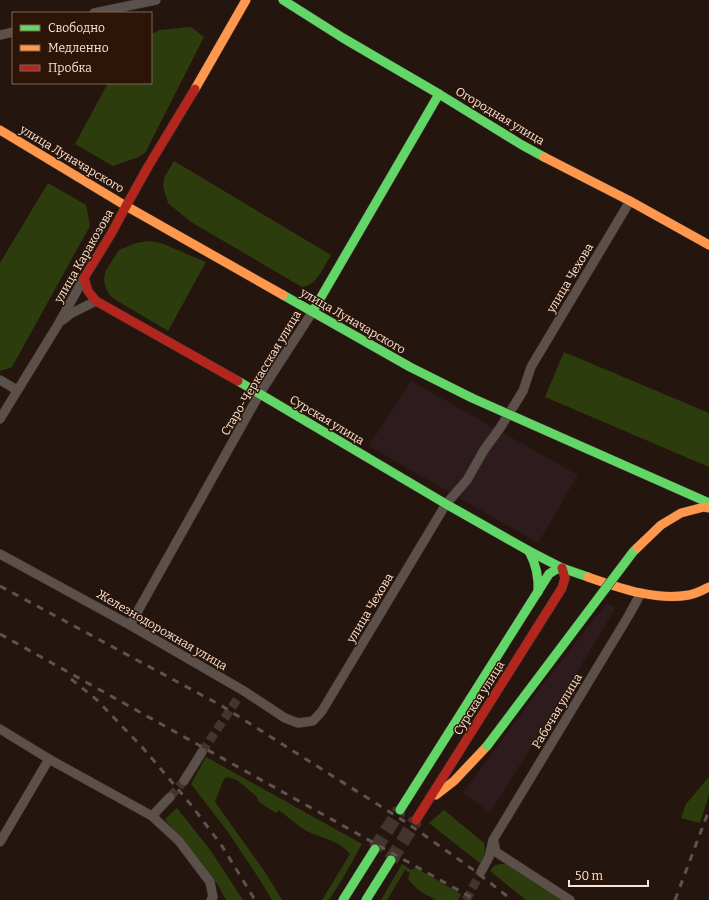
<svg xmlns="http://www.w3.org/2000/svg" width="709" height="900" font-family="Bitter,serif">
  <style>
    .commercial { fill: #2e1b1e }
    .green { fill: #2d3c0d }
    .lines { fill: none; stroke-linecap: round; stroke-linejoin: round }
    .street-tunnel { stroke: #43352d; stroke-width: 9; stroke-dasharray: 9 4.5; stroke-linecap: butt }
    .primary-tunnel { stroke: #43352d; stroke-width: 14; stroke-dasharray: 14 7; stroke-linecap: butt }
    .street-casing { stroke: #3b302b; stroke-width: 10 }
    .fast-casing { stroke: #3b302b; stroke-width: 10 }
    .slow-casing { stroke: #3b302b; stroke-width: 10 }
    .jam-casing { stroke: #3b302b; stroke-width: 10 }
    .street { stroke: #5c504b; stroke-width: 9 }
    .fast { stroke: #63d668; stroke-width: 9 }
    .slow { stroke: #ff974d; stroke-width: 9 }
    .jam { stroke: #b3261e; stroke-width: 9 }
    .rail { stroke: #5e534e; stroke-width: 3; stroke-dasharray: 7 7; stroke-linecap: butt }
    .fast-bridge-casing { stroke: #3b302b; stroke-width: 10; stroke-linecap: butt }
    .slow-bridge-casing { stroke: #3b302b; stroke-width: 10; stroke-linecap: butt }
    .fast-bridge { stroke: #63d668; stroke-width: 9 }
    .slow-bridge { stroke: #ff974d; stroke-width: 9 }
    .labels { text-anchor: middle; stroke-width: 3; stroke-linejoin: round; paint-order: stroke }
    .street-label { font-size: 12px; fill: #f5e4da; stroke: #2c1406 }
  </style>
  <rect width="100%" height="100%" fill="#24160e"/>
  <g class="commercial">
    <polygon points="411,381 578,475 538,543 369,446"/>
    <polygon points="606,604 616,607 562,697 490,813 463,793 543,684"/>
  </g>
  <g class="green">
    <polygon points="191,27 204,37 145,153 139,157 113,166 75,144 108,83 151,83 151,35 159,30"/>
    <path d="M174 161 331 255C324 266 317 286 302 287L191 222 168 203 163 186 164 178Z"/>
    <polygon points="48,183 86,205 90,226 12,367 1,371 0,370 0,263"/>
    <polygon points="149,241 161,243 206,262 168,331 114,299 109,294 106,288 104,280 105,272 119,250 136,243"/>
    <polygon points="564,352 709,413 709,467 545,397"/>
    <path d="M206 757 362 844 343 878 329 900H322L350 854C340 841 323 838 309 832 299 827 288 817 279 810L276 813 259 802 256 796 237 780 226 777 223 781 215 802 267 875 282 900H272L260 880 228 832 191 784Z"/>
    <polygon points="709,777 709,795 700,823 681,818 686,804"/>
    <polygon points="177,808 211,851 243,900 226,900 218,885 165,819"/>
    <path d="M444 810 484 843C486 850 484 857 481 864L429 823Z"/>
    <polygon points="402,864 411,870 416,868 461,894 458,900 436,900 418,890 408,879 410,873 405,870 387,900 381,900"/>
    <polygon points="500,864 507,864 513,865 561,900 526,900 490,871 494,866"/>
  </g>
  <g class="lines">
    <g class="street-tunnel">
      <polyline points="202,752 238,698"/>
      <polyline points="170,797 184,781"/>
      <polyline points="466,900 481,872"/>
    </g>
    <g class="primary-tunnel">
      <polyline points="375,849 400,810"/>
      <polyline points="391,860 416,820"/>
    </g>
    <g class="street-casing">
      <g id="street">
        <polyline points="94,13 156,0"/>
        <polyline points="0,35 13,32"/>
        <polyline points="63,320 70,314 96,301"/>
        <polyline points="0,380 17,390"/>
        <polyline points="0,419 59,323 84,278"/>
        <polyline points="0,554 130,625 244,691 285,718 298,723 313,721 322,711 446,504 467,480 484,450 500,428 523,391 531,367 630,201"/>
        <polyline points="130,625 260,393 313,311"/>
        <polyline points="0,729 49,759 152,816 179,841 210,882 213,897 211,900"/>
        <polyline points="184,781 202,752"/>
        <polyline points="152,816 170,797"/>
        <polyline points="0,842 49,759"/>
        <polyline points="494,842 496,852 570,900"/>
        <polyline points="481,872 489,857 493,840 629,615 641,593"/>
      </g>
    </g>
    <g class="fast-casing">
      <g id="fast">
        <polyline points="283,0 343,38 439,94"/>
        <polyline points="283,295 410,367 472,398"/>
        <polyline points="313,311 439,94 522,145 544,157"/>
        <polyline points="238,381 446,504 529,551 562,568 588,577"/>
        <path d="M529 551C536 564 539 577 538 592"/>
        <polyline points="400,810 549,574 555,570 562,568"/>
        <polyline points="343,900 375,849"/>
        <polyline points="366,900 391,860"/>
      </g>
    </g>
    <g class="slow-casing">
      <g id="slow">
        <polyline points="195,89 246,0"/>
        <polyline points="0,130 126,206 283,295"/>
        <polyline points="544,157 630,201 709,245"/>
        <path d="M588 577C620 588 655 601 689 595 696 594 703 590 709 587"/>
        <polyline points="436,795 454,781 487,746"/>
      </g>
    </g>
    <g class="jam-casing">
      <g id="jam">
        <polyline points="126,206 149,165 195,89"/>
        <polyline points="126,206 111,234 84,278 88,291 96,301 238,381"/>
        <polyline points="416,820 562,588 565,578 562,568"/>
      </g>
    </g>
    <use href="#street" class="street"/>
    <use href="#fast" class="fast"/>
    <use href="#slow" class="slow"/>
    <use href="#jam" class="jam"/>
    <g class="rail">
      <polyline points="0,586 222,706 407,823 475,871 512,900"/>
      <polyline points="0,634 476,900"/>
      <polyline points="71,679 97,700 142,747 166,775 192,806 222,846 255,900"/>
      <polyline points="675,900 709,810"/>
    </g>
    <g class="fast-bridge-casing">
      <g id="fast-bridge">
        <polyline points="472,398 709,503"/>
        <polyline points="487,746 633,552 637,548"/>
      </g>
    </g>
    <g class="slow-bridge-casing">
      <polyline id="slow-bridge" points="637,548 661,525 681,513 704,507 709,508"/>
    </g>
    <use href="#fast-bridge" class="fast-bridge"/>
    <use href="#slow-bridge" class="slow-bridge"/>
  </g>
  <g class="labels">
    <g class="street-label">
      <text transform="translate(500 116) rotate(31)" y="4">Огородная улица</text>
      <text transform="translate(72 159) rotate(31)" y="4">улица Луначарского</text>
      <text transform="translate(84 256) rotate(-60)" y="4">улица Каракозова</text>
      <text transform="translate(570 278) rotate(-59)" y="4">улица Чехова</text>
      <text transform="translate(353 321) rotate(30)" y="4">улица Луначарского</text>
      <text transform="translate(261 373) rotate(-59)" y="4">Старо-Черкасская улица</text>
      <text transform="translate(327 420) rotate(31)" y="4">Сурская улица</text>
      <text transform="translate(370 608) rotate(-59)" y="4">улица Чехова</text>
      <text transform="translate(162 630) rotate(30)" y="4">Железнодорожная улица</text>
      <text transform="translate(479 698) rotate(-58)" y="4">Сурская улица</text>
      <text transform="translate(557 711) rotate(-59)" y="4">Рабочая улица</text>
    </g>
  </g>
  <rect x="12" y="12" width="140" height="72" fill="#2c1406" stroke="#7c675b"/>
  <rect x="20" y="25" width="20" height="6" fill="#63d668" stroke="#7c675b"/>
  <text x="48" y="32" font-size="12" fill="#f5e4da">Свободно</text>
  <rect x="20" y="45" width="20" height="6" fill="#ff974d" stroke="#7c675b"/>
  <text x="48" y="52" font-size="12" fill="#f5e4da">Медленно</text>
  <rect x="20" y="65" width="20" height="6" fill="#b3261e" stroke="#7c675b"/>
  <text x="48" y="72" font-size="12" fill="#f5e4da">Пробка</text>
  <path d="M569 880v6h79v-6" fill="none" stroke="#f5e4da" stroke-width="2"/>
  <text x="575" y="880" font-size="12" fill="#f5e4da" stroke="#2c1406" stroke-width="3" paint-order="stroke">50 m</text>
</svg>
